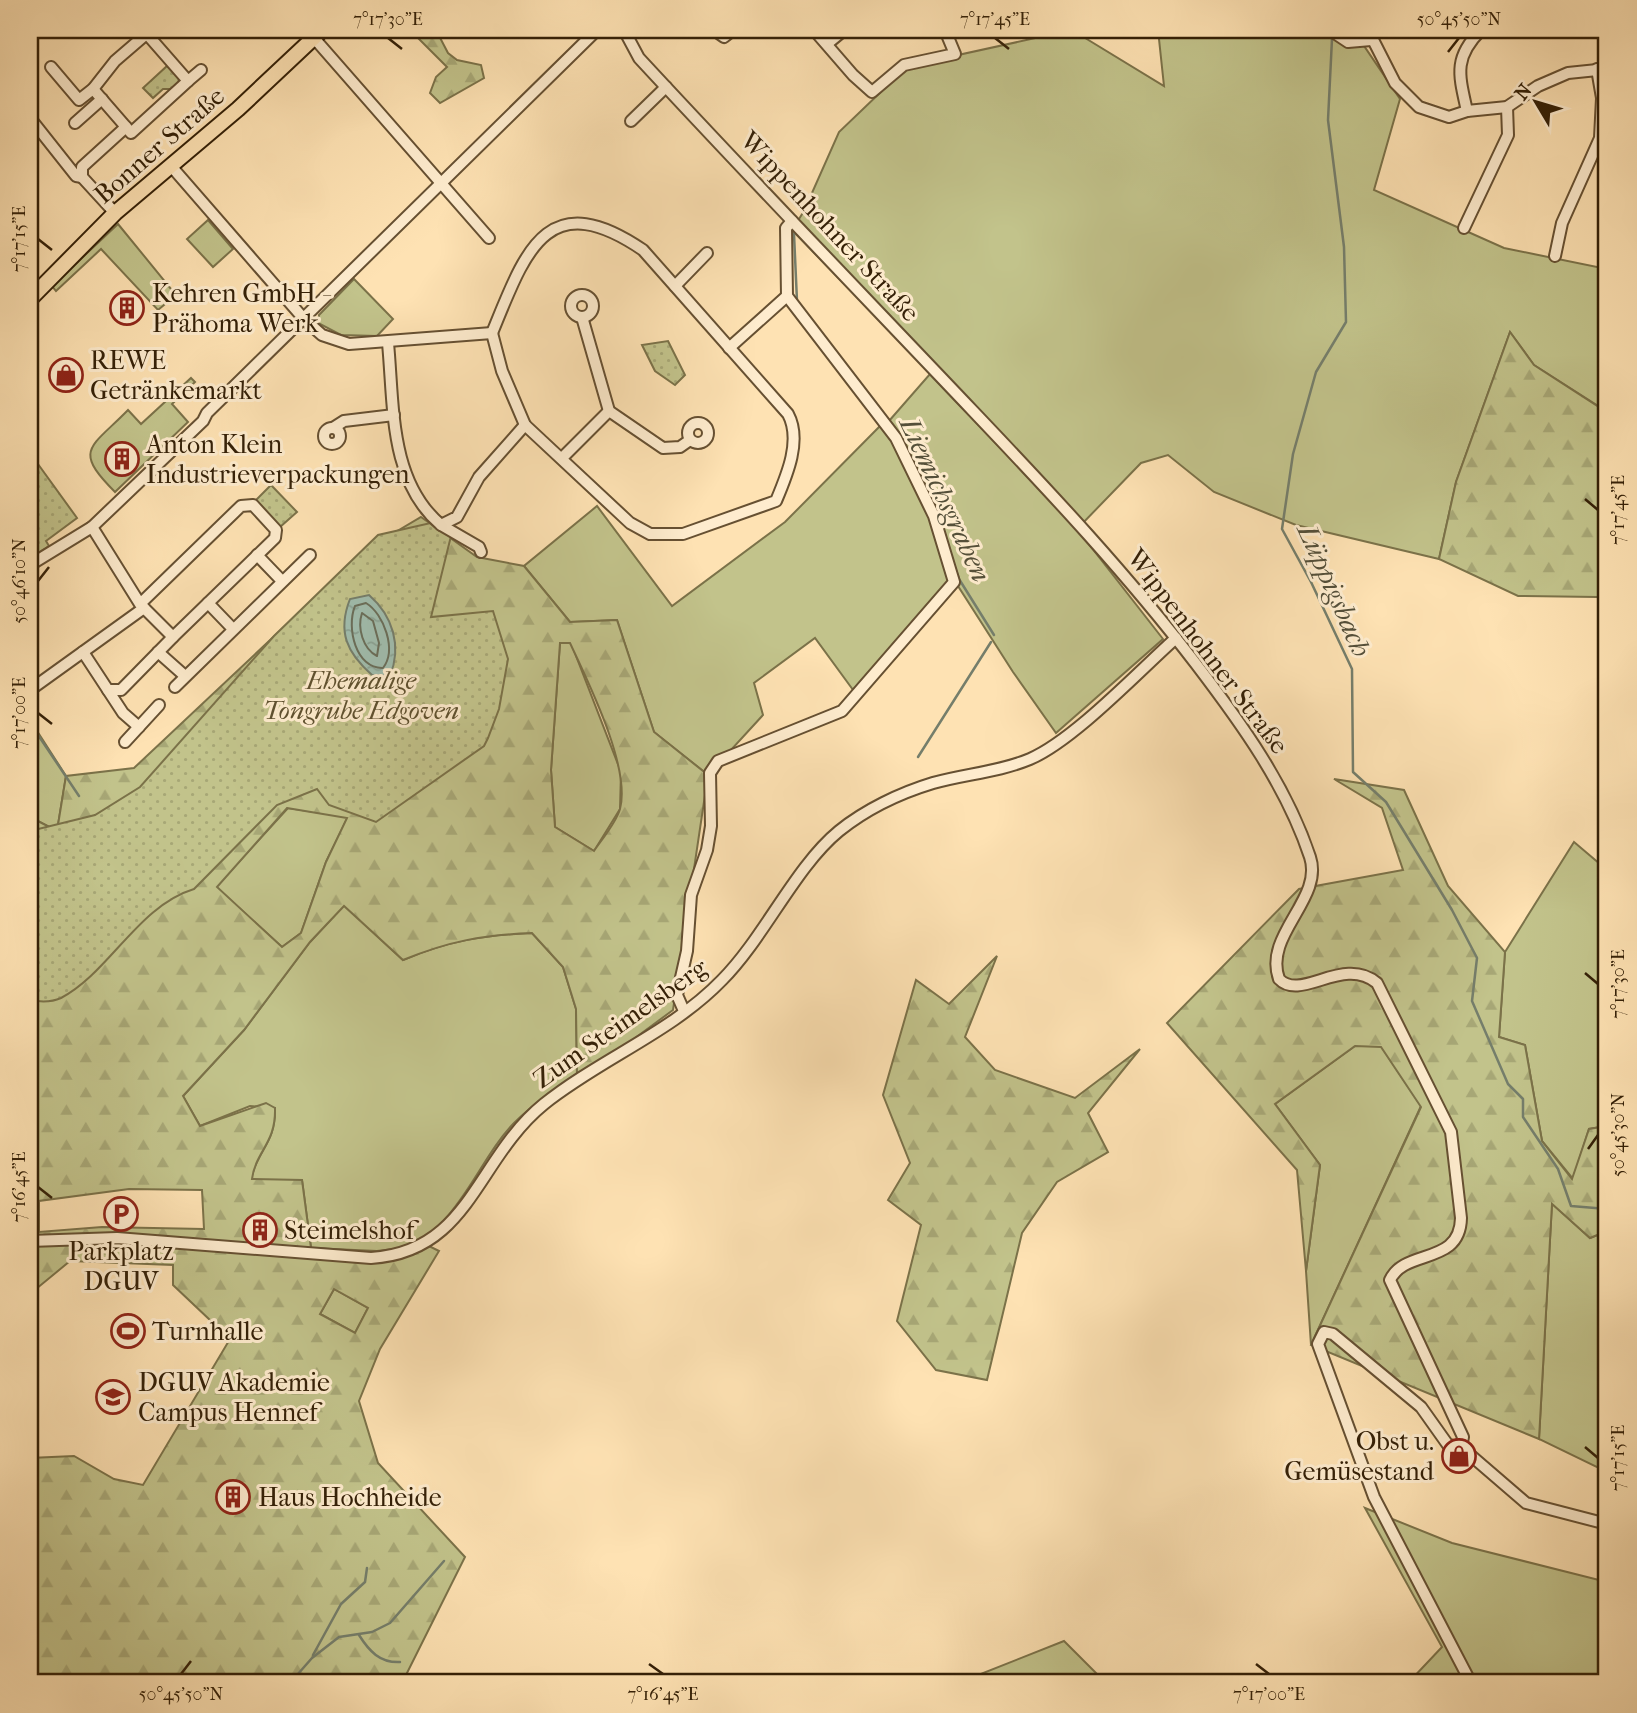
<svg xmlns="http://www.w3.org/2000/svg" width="1637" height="1713" font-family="'IM FELL French Canon',serif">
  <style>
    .grass { fill: #c2c38b; stroke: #7b7249; stroke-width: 2 }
    .forest { fill: url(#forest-firs); stroke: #7b7249; stroke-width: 2; fill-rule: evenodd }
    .park { fill: url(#park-dots); stroke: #7b7249; stroke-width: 2 }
    .water { fill: url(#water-ripples); stroke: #757e6b; stroke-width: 2 }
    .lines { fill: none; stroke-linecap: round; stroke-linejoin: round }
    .shore { stroke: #6a6e5a; stroke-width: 2 }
    .stream { stroke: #757e6b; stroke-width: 2.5 }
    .minor-casing { stroke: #665032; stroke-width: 14 }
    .major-casing { stroke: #342007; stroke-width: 18 }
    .minor { stroke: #feecce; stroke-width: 10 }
    .major { stroke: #fee2b3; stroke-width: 14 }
    .ticks { fill: none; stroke: #342007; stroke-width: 2.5 }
    .labels { text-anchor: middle; stroke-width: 6; stroke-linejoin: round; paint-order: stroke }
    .street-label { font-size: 26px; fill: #342007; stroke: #feecce }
    .poi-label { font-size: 26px; fill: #342007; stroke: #feecce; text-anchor: start }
    .park-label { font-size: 26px; font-style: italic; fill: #5f512f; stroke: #feecce }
    .water-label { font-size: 28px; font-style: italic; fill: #544f39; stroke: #feecce }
    .neatline { fill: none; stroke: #342007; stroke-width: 2.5 }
    .ticks-label { font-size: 18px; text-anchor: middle; fill: #342007 }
  </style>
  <defs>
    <pattern id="forest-firs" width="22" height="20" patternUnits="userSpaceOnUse" patternTransform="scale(1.75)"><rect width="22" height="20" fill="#c2c38b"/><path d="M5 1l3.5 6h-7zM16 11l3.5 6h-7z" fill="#a7a776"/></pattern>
    <pattern id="park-dots" width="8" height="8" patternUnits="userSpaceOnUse" patternTransform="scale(1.75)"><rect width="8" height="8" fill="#c2c38b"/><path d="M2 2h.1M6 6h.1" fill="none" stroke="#a7a776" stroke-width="1.8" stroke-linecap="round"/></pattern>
    <pattern id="water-ripples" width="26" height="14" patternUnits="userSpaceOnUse" patternTransform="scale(1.75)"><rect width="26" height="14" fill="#a0bdae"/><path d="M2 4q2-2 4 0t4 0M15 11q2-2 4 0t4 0" fill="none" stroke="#8aa294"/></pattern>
  </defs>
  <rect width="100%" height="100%" fill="#fee2b3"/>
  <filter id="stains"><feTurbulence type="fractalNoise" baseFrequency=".00286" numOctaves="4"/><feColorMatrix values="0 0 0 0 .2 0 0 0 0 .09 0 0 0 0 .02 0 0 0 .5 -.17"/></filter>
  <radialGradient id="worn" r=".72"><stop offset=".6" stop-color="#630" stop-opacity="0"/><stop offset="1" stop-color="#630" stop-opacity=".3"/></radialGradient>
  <g class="grass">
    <polygon points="1072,30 1164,86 1159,39 1162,30 1308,30 1362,43 1400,99 1374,190 1504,248 1607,269 1603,409 1534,365 1510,332 1456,482 1439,559 1296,525 1214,492 1168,455 1141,463 1079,527 792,230 804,211 839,132 908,66"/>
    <polygon points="208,220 233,249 213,267 187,239"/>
    <polygon points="118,224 176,295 158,310 101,249 56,291 52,286"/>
    <polygon points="354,279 393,319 377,336 341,335 318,323 319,315"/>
    <polygon points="930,374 1077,529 1163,639 1056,733 1013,672 956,583 856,694 815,638 754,683 763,715 708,775 654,732 617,620 570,622 524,566 597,506 672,606 785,522 884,422 889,421"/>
    <path d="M191 378 195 382 172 404 188 422 115 492C72 449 91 448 128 410L141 424Z"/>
    <polygon points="560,643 571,643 621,772 620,809 594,851 555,827 551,770"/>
    <polygon points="30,720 66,776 57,831 30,817"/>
    <polygon points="288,808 348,817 326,862 301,933 282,947 216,887"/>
    <polygon points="1574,842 1607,870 1607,1126 1589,1129 1573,1179 1542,1141 1525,1045 1499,1037 1505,952"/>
    <path d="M344 905 403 960C448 941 483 935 532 933L563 967 576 1009 577 1074C555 1089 533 1104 514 1123 475 1163 457 1235 396 1249 369 1255 338 1249 311 1248L302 1180H251C256 1151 276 1144 275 1108L250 1106 200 1126 183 1096 244 1030 310 942Z"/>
    <polygon points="1355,1046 1381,1046 1421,1106 1311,1345 1306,1271 1320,1165 1275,1104"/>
    <polygon points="1552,1203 1590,1238 1607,1231 1607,1472 1539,1439"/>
    <polygon points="334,1289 368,1308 355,1333 320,1314"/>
    <polygon points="1365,1508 1452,1543 1607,1582 1607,1683 1408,1683 1442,1647"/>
    <polygon points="1064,1641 1106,1683 958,1683"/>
  </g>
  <g class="forest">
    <polygon points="410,30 436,30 448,53 457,60 481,65 484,78 440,103 430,93 436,77 447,67"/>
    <polygon points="1510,332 1534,365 1602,409 1607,338 1607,606 1597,597 1518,596 1439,559 1456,482"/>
    <path d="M421 517 477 557 524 566 570 622 617 620 654 732 708 775 673 1010 627 1044 577 1074 576 1009 563 967 532 933C483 935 449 941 403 960L344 906 310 942 244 1030 183 1096 200 1126 266 1103 275 1108C276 1144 256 1150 252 1179L302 1180 311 1248 377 1251 427 1245 439 1251 380 1349 359 1401 378 1463 465 1557 402 1683H30V1458L74 1456 114 1479 143 1485 230 1339 173 1285V1265L70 1261 30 1294V817L57 831 66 776 134 768 367 549ZM560 643H570C588 682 631 767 620 809 616 823 602 839 594 851L555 827 551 770ZM287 808 347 818 326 862 301 933 282 947 217 887ZM129 1189 202 1190 204 1229 102 1227 39 1232V1201ZM334 1289 368 1308 355 1333 320 1314Z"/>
    <polygon points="1334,779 1404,790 1448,886 1505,952 1499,1037 1525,1045 1542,1141 1572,1179 1589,1129 1607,1126 1607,1231 1590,1238 1552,1204 1539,1439 1311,1345 1421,1107 1381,1047 1355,1046 1275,1104 1320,1165 1306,1271 1297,1170 1167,1023 1299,889 1403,870 1382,808"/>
    <polygon points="997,956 965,1037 995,1070 1075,1098 1140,1049 1088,1113 1108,1152 1057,1182 1022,1233 987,1380 936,1370 897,1321 921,1225 888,1200 910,1163 883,1095 916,980 949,1004"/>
  </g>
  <g class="park">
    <polygon points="167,66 178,77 180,76 181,83 173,89 163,89 153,98 143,88"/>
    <polygon points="668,341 685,375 675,385 655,371 642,345"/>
    <polygon points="30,453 77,518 46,541 49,546 30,558"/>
    <polygon points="271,485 297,512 280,527 256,500"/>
    <path d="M435 522 452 532 431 617 493 611 508 659 499 709 488 738 484 746 376 822 329 805 317 789 277 805 194 889C138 906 109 973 61 998 52 1002 40 1002 30 1000L34 975 30 964V831L95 815 140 787 274 636 378 535Z"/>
  </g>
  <path class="water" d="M369 595C393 616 402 646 390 676L372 675C347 653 337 632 350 599Z"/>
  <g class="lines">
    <g class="shore">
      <path d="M366 603C384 614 397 650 383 668 356 669 346 628 355 606Z"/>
      <path d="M362 613 373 621 379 643 377 656C363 649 357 628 362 613Z"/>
    </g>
    <g class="stream">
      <polyline points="1324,30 1332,39 1328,120 1344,247 1346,322 1316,372 1293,454 1282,529 1311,582 1352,669 1353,772 1386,802 1452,910 1477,958 1472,1001 1508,1084 1523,1099 1523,1117 1558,1169 1571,1206 1607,1209"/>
      <polyline points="794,234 797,301"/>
      <polyline points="858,381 897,431"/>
      <polyline points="916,468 930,496"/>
      <polyline points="953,562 959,579 994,635"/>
      <polyline points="30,723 79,796"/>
      <polyline points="918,757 991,642"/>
      <path d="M359 1635C369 1651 380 1663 400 1662"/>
      <polyline points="313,1655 341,1604 365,1582 367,1568"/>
      <polyline points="290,1683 312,1658 339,1637 372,1632 390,1623 444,1561"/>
    </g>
    <g class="minor-casing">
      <g id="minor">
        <polyline points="307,30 489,238"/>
        <path d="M624 30 639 58C749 177 861 293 973 411 1051 493 1127 574 1196 664 1241 723 1286 785 1310 857 1324 899 1263 935 1279 979 1301 1002 1343 955 1377 983L1451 1132 1461 1218C1460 1266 1405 1248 1390 1280L1463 1437 1461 1447 1448 1445 1421 1407 1333 1334 1324 1332 1318 1344 1374 1497 1471 1683"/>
        <polyline points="714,30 724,37 733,30"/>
        <polyline points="814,30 853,75 872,92 904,65 955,54 945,30"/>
        <polyline points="1080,30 1086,32"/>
        <polyline points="1330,30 1348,42 1371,40"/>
        <polyline points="1368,30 1395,83 1419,107 1449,117 1467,111 1507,107 1538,86 1568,73 1607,69"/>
        <polyline points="146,33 188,81 201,70"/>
        <polyline points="30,35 35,30"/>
        <polyline points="827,44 844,30"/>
        <polyline points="51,67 79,100 93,89 115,61 151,30"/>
        <path d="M1467 111C1459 75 1453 58 1481 30"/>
        <polyline points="30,118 76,176 82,177 82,167 126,127 93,89"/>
        <polyline points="631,121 666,87"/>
        <polyline points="75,123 102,99"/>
        <polyline points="126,127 131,133 188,81"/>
        <polyline points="171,166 304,319 322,335 349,344 492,333"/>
        <polyline points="82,177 115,213"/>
        <polyline points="1464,228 1508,135 1507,107"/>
        <polyline points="1555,256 1562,223 1600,138 1602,98 1597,69"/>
        <polyline points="675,286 707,253"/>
        <circle cx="582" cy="306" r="11"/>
        <polyline points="582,317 609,411 663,448 680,447 690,440"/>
        <polyline points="492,333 502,371 525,425"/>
        <path d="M388 343C394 406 389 481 441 525L457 517 479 477 525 425 630 523 650 534H683L776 501C787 475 802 440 788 414L643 250C546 184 525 253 492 333"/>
        <polyline points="729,348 787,296"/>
        <circle cx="698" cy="433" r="10"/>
        <polyline points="333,428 344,421 394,415"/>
        <circle cx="332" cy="436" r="8"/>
        <polyline points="562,458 609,411"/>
        <polyline points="441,525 479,547 481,552"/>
        <polyline points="92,527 140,604 173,637 275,538 276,530 253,505 241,506 140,604"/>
        <polyline points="257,555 282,581"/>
        <polyline points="30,565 92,527 203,421 207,413 597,30"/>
        <polyline points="208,603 233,629"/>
        <polyline points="83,652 123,713 139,727"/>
        <polyline points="158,652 185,676"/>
        <polyline points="175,687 310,555"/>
        <polyline points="30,690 144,608"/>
        <polyline points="108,690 121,690 173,637"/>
        <polyline points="125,742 159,705"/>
        <polyline points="684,1011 677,995 687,951 691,895 707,850 711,826 710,773 718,761 842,711 954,582 934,516 896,438 787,296 786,228 792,221"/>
        <path d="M30 1241 117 1238 371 1258C470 1252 476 1159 544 1104 600 1059 672 1032 722 980 764 938 795 867 839 831 865 810 900 793 933 783 965 774 999 772 1030 759 1074 740 1138 672 1176 638"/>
        <polyline points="1461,1447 1526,1503 1607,1524"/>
      </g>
    </g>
    <g class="major-casing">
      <polyline id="major" points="30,299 115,213 238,109 322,30"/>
    </g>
    <use href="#minor" class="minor"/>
    <use href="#major" class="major"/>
  </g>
  <path class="ticks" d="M388 38 402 49M995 38 1009 49M1448 52 1459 38M38 239 52 250M1585 499 1598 510M38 581 49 567M38 713 52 724M1585 973 1598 984M1588 1149 1598 1135M38 1187 52 1198M1585 1447 1598 1458M649 1664 663 1674M1256 1664 1269 1674M181 1674 191 1661"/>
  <defs>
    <g id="building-ring" transform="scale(1.75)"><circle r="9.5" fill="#feecce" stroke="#8f2418" stroke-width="1.5"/><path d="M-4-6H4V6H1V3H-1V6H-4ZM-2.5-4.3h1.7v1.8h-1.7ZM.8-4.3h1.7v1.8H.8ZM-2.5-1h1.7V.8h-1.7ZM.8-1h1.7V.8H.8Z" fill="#8f2418"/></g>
    <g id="shop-ring" transform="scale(1.75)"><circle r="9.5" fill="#feecce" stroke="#8f2418" stroke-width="1.5"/><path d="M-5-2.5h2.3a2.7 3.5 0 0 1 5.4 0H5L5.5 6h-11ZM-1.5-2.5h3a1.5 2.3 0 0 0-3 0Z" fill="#8f2418"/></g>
    <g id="parking-ring" transform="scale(1.75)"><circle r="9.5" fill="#feecce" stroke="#8f2418" stroke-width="1.5"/><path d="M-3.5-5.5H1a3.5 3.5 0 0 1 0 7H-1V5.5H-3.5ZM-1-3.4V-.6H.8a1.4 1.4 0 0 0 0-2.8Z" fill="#8f2418"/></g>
    <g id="stadium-ring" transform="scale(1.75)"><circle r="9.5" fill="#feecce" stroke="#8f2418" stroke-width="1.5"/><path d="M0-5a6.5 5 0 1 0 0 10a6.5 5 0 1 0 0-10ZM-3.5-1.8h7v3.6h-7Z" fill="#8f2418"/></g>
    <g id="university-ring" transform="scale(1.75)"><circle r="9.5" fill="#feecce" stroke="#8f2418" stroke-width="1.5"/><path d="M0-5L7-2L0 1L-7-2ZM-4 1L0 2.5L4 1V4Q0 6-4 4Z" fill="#8f2418"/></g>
  </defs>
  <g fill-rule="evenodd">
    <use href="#building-ring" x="127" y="308"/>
    <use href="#shop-ring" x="66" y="375"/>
    <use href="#building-ring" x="122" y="459"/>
    <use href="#parking-ring" x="121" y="1214"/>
    <use href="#building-ring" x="260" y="1230"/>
    <use href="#stadium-ring" x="128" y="1331"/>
    <use href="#university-ring" x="113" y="1397"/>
    <use href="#shop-ring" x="1459" y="1456"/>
    <use href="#building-ring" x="233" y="1497"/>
  </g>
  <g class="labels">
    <g class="street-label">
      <text transform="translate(159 145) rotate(-41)" y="9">Bonner Straße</text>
      <text transform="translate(830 226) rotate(47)" y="9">Wippenhohner Straße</text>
      <text transform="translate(1208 651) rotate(53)" y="9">Wippenhohner Straße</text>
      <text transform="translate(620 1023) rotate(-35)" y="9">Zum Steimelsberg</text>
    </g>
    <g class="poi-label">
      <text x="152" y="302">Kehren GmbH -<tspan x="152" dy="30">Prähoma Werk</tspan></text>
      <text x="90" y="369">REWE<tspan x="90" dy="30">Getränkemarkt</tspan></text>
      <text x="146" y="453">Anton Klein<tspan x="146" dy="30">Industrieverpackungen</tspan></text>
      <text x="284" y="1239">Steimelshof</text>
      <text x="121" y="1260" text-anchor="middle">Parkplatz<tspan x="121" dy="30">DGUV</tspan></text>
      <text x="152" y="1340">Turnhalle</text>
      <text x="138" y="1391">DGUV Akademie<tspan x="138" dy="30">Campus Hennef</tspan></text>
      <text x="1434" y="1450" text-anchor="end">Obst u.<tspan x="1434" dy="30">Gemüsestand</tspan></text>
      <text x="258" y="1506">Haus Hochheide</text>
    </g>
    <g class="park-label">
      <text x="361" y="689">Ehemalige<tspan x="361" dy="30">Tongrube Edgoven</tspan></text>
    </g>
    <g class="water-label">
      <text transform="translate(946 499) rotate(65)" y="10">Liemichsgraben</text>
      <text transform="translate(1335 590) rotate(66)" y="10">Lüppigsbach</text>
    </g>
  </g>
  <rect width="1637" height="1713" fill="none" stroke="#fee2b3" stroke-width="77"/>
  <g transform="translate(1536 102) rotate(308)" stroke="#feecce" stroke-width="5" paint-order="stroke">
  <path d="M0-5L12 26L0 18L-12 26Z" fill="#342007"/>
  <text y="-10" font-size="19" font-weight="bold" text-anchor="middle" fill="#342007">N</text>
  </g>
  <rect x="38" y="38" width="1560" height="1636" class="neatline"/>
  <g class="ticks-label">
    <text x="388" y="25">7°17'30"E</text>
    <text x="995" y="25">7°17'45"E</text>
    <text x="1459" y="25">50°45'50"N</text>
    <text transform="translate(19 239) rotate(-90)" y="6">7°17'15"E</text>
    <text transform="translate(1618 510) rotate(-90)" y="6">7°17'45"E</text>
    <text transform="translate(19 581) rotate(-90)" y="6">50°46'10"N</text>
    <text transform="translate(19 713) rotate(-90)" y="6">7°17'00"E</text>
    <text transform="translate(1618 984) rotate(-90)" y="6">7°17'30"E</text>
    <text transform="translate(1618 1135) rotate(-90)" y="6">50°45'30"N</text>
    <text transform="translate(19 1187) rotate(-90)" y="6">7°16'45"E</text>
    <text transform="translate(1618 1458) rotate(-90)" y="6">7°17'15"E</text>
    <text x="181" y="1700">50°45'50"N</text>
    <text x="663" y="1700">7°16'45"E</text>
    <text x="1269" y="1700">7°17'00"E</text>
  </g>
  <rect width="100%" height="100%" filter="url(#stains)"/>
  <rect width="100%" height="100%" fill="url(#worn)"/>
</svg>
